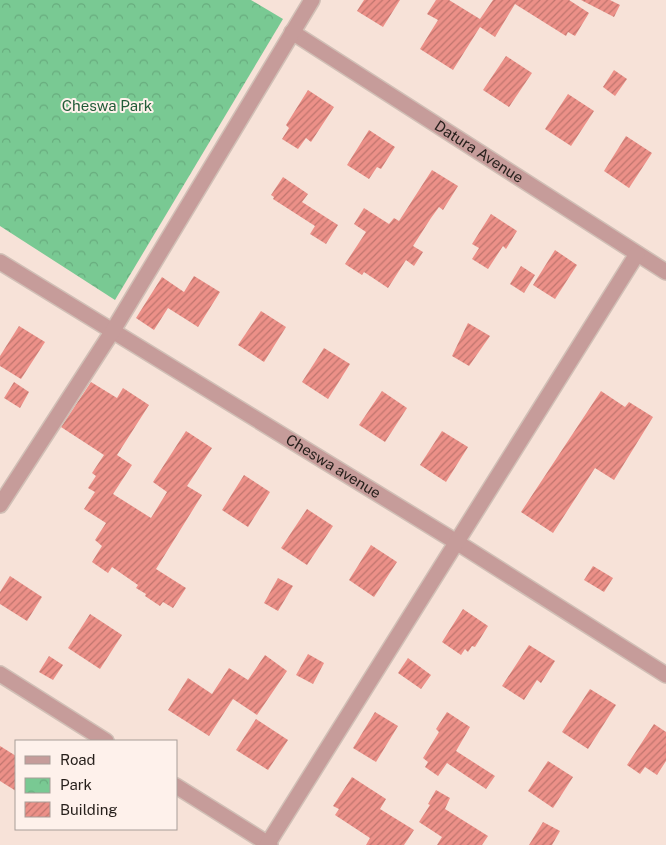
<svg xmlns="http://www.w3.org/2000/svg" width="666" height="845" font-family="'Public Sans',sans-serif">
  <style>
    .park { fill: url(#park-crowns) }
    .building { fill: url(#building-hatch) }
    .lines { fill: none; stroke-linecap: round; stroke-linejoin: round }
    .minor-casing { stroke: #d1bfb6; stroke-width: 18 }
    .minor { stroke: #c69c9a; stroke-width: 15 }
    .labels { text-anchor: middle; stroke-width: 4; stroke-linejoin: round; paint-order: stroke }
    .park-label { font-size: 15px; fill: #215c38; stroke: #fef1eb }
    .street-label { font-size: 15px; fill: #261f1b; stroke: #fef1eb }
  </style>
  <defs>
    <pattern id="park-crowns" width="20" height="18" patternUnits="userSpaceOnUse" patternTransform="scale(1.25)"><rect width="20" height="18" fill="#79c993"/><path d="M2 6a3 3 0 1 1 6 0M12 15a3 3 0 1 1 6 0" fill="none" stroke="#68ac7e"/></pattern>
    <pattern id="building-hatch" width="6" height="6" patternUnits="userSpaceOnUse" patternTransform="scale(1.25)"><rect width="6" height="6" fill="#ec9088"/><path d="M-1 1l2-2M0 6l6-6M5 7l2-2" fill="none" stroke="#bf756e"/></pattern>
  </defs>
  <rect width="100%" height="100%" fill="#f7e2d8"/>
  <polygon class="park" points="0,0 251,0 283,19 115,300 0,226"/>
  <g class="building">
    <polygon points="364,0 400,0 383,27 357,11"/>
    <polygon points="436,0 449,0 480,19 493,0 569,0 589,13 575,36 568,32 566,36 515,4 495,37 480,27 453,70 420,49 438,20 427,14"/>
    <polygon points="581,0 610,0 620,5 614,17"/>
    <polygon points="506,56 532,73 509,107 483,90"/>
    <polygon points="614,70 627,79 615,96 603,87"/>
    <polygon points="308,90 334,107 311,142 306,138 298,149 282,139 289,128 286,125"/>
    <polygon points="568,94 594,111 571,146 545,129"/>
    <polygon points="369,130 395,147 381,169 377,167 369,179 347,165"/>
    <polygon points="626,136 652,153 629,188 604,171"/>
    <polygon points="432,170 458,186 443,210 439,207 431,218 413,246 423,252 414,266 406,260 388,288 364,272 362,275 345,264 366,232 354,224 364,208 389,224 394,218 399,221"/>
    <polygon points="283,177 308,194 302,202 338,225 326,244 310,234 315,226 273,199 274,197 271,195"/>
    <polygon points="491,214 517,231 506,249 503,246 488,269 472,259 479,248 472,244"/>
    <polygon points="555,250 577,265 555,299 533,285"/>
    <polygon points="521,266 535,275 524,293 510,284"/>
    <polygon points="194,276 220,292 198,327 168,308 154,330 136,318 162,277 184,292"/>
    <polygon points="261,311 286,327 264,362 238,345"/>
    <polygon points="468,323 490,336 469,366 452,356"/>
    <polygon points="19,326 45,342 21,379 0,366 0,356"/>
    <polygon points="324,348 350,364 328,399 302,382"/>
    <polygon points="14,382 29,392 20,408 4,398"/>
    <polygon points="91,382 117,398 123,388 149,405 117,455 132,465 113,494 151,518 167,492 153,482 186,431 212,448 187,486 202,495 156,569 186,588 173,608 163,602 160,606 145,596 146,594 136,588 138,585 112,567 108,573 92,562 102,546 95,540 106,523 84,509 95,492 88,488 96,476 92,473 104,455 61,427"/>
    <polygon points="382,391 407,408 385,442 359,425"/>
    <polygon points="601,391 625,407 629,402 653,417 614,480 595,468 553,533 521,512"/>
    <polygon points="442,431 468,447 446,482 420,465"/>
    <polygon points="244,475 270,492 248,527 222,510"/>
    <polygon points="307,509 333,526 307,565 281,548"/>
    <polygon points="371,545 397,562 374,597 349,580"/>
    <polygon points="593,566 613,578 604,592 584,580"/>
    <polygon points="10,576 42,597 27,621 0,604 0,592"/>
    <polygon points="278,578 293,586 278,611 264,603"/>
    <polygon points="463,609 488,626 475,647 472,646 468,652 465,649 461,655 442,642"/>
    <polygon points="90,614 122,635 100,669 68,648"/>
    <polygon points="529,645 555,661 541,683 537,680 524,700 502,686"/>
    <polygon points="308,654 324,663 313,684 296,675"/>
    <polygon points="265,655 287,671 257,715 233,699 209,736 168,710 188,678 212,694 229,668 248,680"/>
    <polygon points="49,656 63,665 53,680 39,672"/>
    <polygon points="408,658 431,675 421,689 398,673"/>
    <polygon points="590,689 616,705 588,749 562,732"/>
    <polygon points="375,712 398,726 376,762 353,748"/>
    <polygon points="447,712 470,727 456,751 495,776 486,789 447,763 438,776 425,767 428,762 423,758 439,732 436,729"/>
    <polygon points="256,719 288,740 268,770 236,750"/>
    <polygon points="654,724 666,732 666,761 657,775 645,767 640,774 627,765"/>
    <polygon points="0,746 16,756 16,791 0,781"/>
    <polygon points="548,761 573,777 553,808 528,791"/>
    <polygon points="352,777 386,799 380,809 414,830 404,845 366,845 370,838 335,815 339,809 333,806"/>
    <polygon points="436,790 450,798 445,809 488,836 482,845 437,845 442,837 419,822 430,805 428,804"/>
    <polygon points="543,822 560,831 552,845 529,845"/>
  </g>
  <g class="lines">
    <g class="minor-casing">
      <g id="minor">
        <path id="s1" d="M292 32 666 272"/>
        <path id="s2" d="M0 262 458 543 666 675"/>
        <polyline points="0,505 112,332 312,0"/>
        <polyline points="0,674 106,741"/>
        <polyline points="176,786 270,845"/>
        <polyline points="267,845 637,254"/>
      </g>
    </g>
    <use href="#minor" class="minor"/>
  </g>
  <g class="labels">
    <g class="park-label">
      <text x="107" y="111">Cheswa Park</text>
    </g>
    <g class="street-label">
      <text dy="5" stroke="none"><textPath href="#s1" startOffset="222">Datura Avenue</textPath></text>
      <text dy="5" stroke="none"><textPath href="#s2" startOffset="391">Cheswa avenue</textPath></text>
    </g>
  </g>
  <rect x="15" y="740" width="162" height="90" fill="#fef1eb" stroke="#a89d98"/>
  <rect x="25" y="756" width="25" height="8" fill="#c69c9a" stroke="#a89d98"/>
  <text x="60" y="765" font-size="15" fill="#261f1b">Road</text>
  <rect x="25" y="778" width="25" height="15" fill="url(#park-crowns)" stroke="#a89d98"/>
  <text x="60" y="790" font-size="15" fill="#261f1b">Park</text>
  <rect x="25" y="802" width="25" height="15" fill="url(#building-hatch)" stroke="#a89d98"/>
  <text x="60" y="815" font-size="15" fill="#261f1b">Building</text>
</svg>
